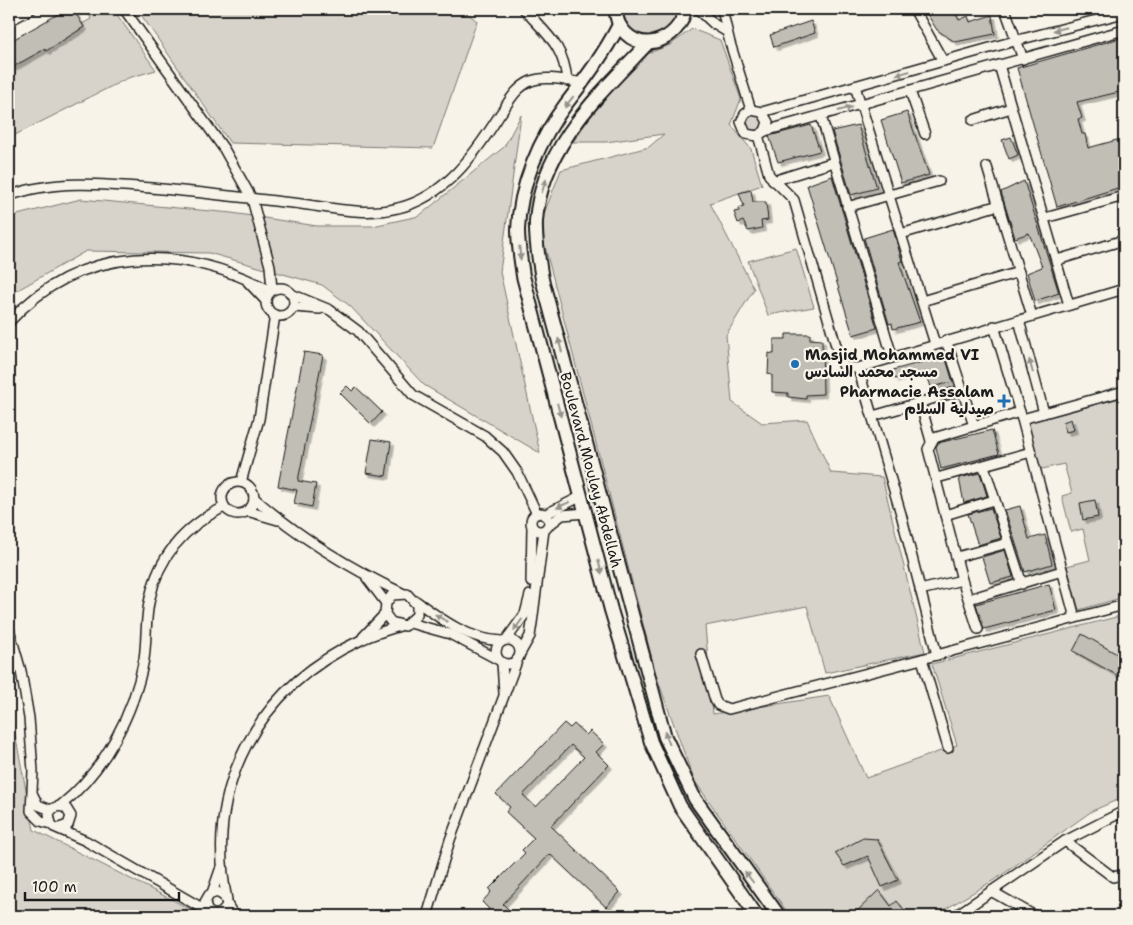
<svg xmlns="http://www.w3.org/2000/svg" width="1133" height="925" font-family="'Shantell Sans','Playpen Sans Arabic',sans-serif">
  <style>
    .green { fill: #d7d3cb; stroke: #7a7874 }
    .building { fill: #c0beb5; stroke: #1c1c1c; fill-rule: evenodd; filter: url(#shadow) }
    .lines { fill: none; stroke-linecap: round; stroke-linejoin: round }
    .street-casing { stroke: #1c1c1c; stroke-width: 12 }
    .secondary-casing { stroke: #1c1c1c; stroke-width: 16 }
    .street { stroke: #f7f3e8; stroke-width: 9 }
    .secondary { stroke: #f7f3e8; stroke-width: 12 }
    .oneway { fill: #94928c }
    .poi-dot { fill: #1f6fb2; stroke: #f7f3e8; stroke-width: 2 }
    .labels { text-anchor: middle; stroke-width: 4.5; stroke-linejoin: round; paint-order: stroke }
    .poi-label { font-size: 15px; font-weight: bold; fill: #1c1c1c; stroke: #f7f3e8; text-anchor: start }
    .street-label { font-size: 15px; fill: #1c1c1c; stroke: #f7f3e8 }
  </style>
  <defs>
    <filter id="shadow"><feDropShadow dx="3.5" dy="3.5" stdDeviation="0" flood-color="#0004"/></filter>
  </defs>
  <rect width="100%" height="100%" fill="#f7f3e8"/>
  <filter id="ink" filterUnits="userSpaceOnUse"><feTurbulence type="fractalNoise" baseFrequency=".02" numOctaves="2"/><feDisplacementMap in="SourceGraphic" scale="10" xChannelSelector="R" yChannelSelector="G"/><feConvolveMatrix kernelMatrix="1 2 1 2 8 2 1 2 1" color-interpolation-filters="sRGB"/></filter>
  <g filter="url(#ink)">
    <g class="green">
      <polygon points="87,9 113,9 156,70 128,78 9,138 9,64 91,19"/>
      <polygon points="137,9 462,9 477,21 433,148 230,143"/>
      <path d="M622 9H678C677 43 628 46 622 9Z"/>
      <polygon points="692,29 720,40 741,99 731,125 751,149 762,185 710,203 754,289 726,335 732,402 762,423 807,420 831,473 882,477 925,652 825,673 807,606 705,626 713,714 829,696 866,778 957,745 932,664 1124,615 1124,797 1092,811 999,877 934,916 790,916 694,780 657,678 544,243 543,216 561,170 649,147 664,134 606,142 573,142 604,96 641,56 670,45"/>
      <circle cx="755" cy="123" r="9"/>
      <polygon points="521,115 500,272 540,453 424,385 350,306 322,285 209,253 86,251 9,295 9,217 81,199 232,213 317,226 373,226 419,216 504,147"/>
      <polygon points="796,248 814,307 768,315 748,261"/>
      <polygon points="1124,397 1124,597 1079,610 1067,566 1090,560 1083,529 1071,532 1062,496 1072,493 1064,464 1038,470 1026,423"/>
      <polygon points="9,704 34,830 204,916 9,916"/>
    </g>
    <g class="building">
      <polygon points="67,9 73,9 84,27 46,51 45,49 9,69 9,42"/>
      <polygon points="924,9 953,9 959,20 968,16 970,22 992,15 995,34 955,42 937,30"/>
      <polygon points="811,21 815,33 774,47 770,35"/>
      <polygon points="1124,37 1124,87 1118,89 1119,92 1077,102 1082,118 1078,119 1082,134 1085,134 1088,148 1124,138 1124,186 1057,207 1017,68"/>
      <polygon points="907,112 929,175 901,183 881,120"/>
      <polygon points="811,125 820,151 778,162 769,136"/>
      <polygon points="858,125 877,188 851,195 832,131"/>
      <polygon points="1011,137 1018,155 1009,159 1002,140"/>
      <polygon points="832,176 877,328 853,335 807,185"/>
      <polygon points="1024,181 1059,293 1035,301 1027,273 1042,267 1029,233 1015,238 1001,192"/>
      <polygon points="751,190 753,202 766,202 768,220 761,221 762,228 748,231 743,221 738,223 734,212 739,211 739,208 744,206 739,193"/>
      <polygon points="893,229 902,261 899,262 920,322 893,329 892,323 889,324 864,238"/>
      <polygon points="786,334 810,334 810,339 822,340 823,394 806,395 806,399 788,397 788,393 772,392 772,375 768,374 769,353 774,354 774,339 786,339"/>
      <polygon points="304,352 323,355 298,481 316,484 312,507 294,503 297,490 278,486"/>
      <polygon points="945,356 953,382 931,387 926,372 895,379 893,370"/>
      <polygon points="347,386 352,391 356,387 382,412 371,424 340,393"/>
      <polygon points="1071,419 1074,430 1066,432 1063,422"/>
      <polygon points="992,430 999,454 941,469 936,447 938,443"/>
      <polygon points="372,439 391,442 386,476 366,473"/>
      <polygon points="980,473 987,496 964,503 959,478"/>
      <polygon points="1095,500 1098,517 1083,520 1080,503"/>
      <polygon points="1020,506 1029,539 1045,535 1052,564 1025,572 1005,510"/>
      <polygon points="991,508 1001,538 978,545 968,514"/>
      <polygon points="1005,550 1013,577 990,583 982,557"/>
      <polygon points="1049,584 1056,610 984,629 976,604"/>
      <polygon points="1082,634 1124,658 1124,679 1073,651"/>
      <path d="M564 723 570 728 574 724 586 735 590 731 604 744 596 752 609 765 551 826 620 892 606 907 550 854 503 904 515 916H482L489 909 482 902 491 892 489 889 525 853 522 850 534 838 506 812 510 807 496 794ZM571 745 584 757 536 807 523 795Z"/>
      <polygon points="863,838 877,839 898,880 882,887 868,856 844,866 835,853"/>
      <polygon points="879,890 891,906 897,901 909,916 852,916"/>
    </g>
    <g class="lines">
      <g class="street-casing">
        <g id="street">
          <polyline points="124,9 224,149 252,199 270,266 272,290"/>
          <path d="M524 9C546 34 564 45 567 81"/>
          <polyline points="698,9 714,24 727,32"/>
          <polyline points="722,9 730,43 751,110"/>
          <polyline points="914,9 943,61"/>
          <polyline points="1005,9 1023,59"/>
          <polyline points="9,21 31,9"/>
          <polyline points="999,65 1069,305"/>
          <polyline points="855,86 935,344"/>
          <polyline points="910,91 925,134"/>
          <polyline points="762,112 768,122 765,131 757,136 746,134 741,122 745,114 751,110 762,112 1018,40 1124,13"/>
          <polyline points="821,116 892,356"/>
          <polyline points="973,120 1011,108"/>
          <polyline points="765,131 1124,30"/>
          <polyline points="758,135 769,175 794,200 839,356 844,367 858,368 1124,289"/>
          <polyline points="987,167 1032,316"/>
          <polyline points="773,181 834,162"/>
          <path d="M9 196C56 178 112 185 162 189 208 193 255 199 301 204 332 208 367 216 398 208 445 197 475 154 499 116 509 102 515 88 531 81 546 75 568 81 584 83"/>
          <polyline points="847,207 939,181"/>
          <polyline points="1045,218 1124,196"/>
          <polyline points="901,234 999,205"/>
          <polyline points="1057,260 1124,240"/>
          <polyline points="248,282 266,301"/>
          <circle cx="280" cy="302" r="14"/>
          <polyline points="291,294 330,310 358,331 413,395 485,436 503,452 517,472 537,514"/>
          <polyline points="922,301 1019,272"/>
          <polyline points="293,307 320,309"/>
          <polyline points="1019,320 1044,413"/>
          <path d="M9 322C81 243 182 244 271 291"/>
          <polyline points="994,326 1022,419 1075,618"/>
          <polyline points="946,340 974,426"/>
          <polyline points="858,368 901,514 937,655 1124,605"/>
          <polyline points="920,402 931,441"/>
          <polyline points="873,416 963,390"/>
          <polyline points="1022,419 1124,391"/>
          <polyline points="984,466 1022,584"/>
          <polyline points="937,478 1031,452"/>
          <circle cx="238" cy="498" r="16"/>
          <polyline points="241,482 259,419 275,315"/>
          <path d="M254 498C299 537 349 568 402 593"/>
          <polyline points="247,511 278,520"/>
          <circle cx="540" cy="522" r="9"/>
          <polyline points="544,515 582,496"/>
          <polyline points="945,515 994,500"/>
          <polyline points="548,526 562,515 586,513"/>
          <polyline points="957,557 1008,543"/>
          <polyline points="367,578 386,603"/>
          <polyline points="531,582 532,527"/>
          <polyline points="920,590 962,580"/>
          <polyline points="969,599 1062,571"/>
          <path d="M416 601C442 620 469 640 502 641"/>
          <polyline points="410,623 450,634 497,659"/>
          <polyline points="9,629 21,671 29,718 33,771 31,811 41,821 51,824"/>
          <polyline points="978,629 962,580 928,449 934,438 1020,412"/>
          <polyline points="363,637 385,614 386,603 392,595 407,594 417,605 417,615 405,626 391,622 385,614"/>
          <circle cx="508" cy="652" r="12"/>
          <polyline points="506,640 525,614 530,595"/>
          <polyline points="521,652 530,636 532,623 544,530"/>
          <polyline points="701,654 715,700 718,705 729,709 937,655"/>
          <polyline points="922,659 948,748"/>
          <polyline points="502,663 504,693"/>
          <polyline points="33,795 38,805 51,810"/>
          <path d="M60 806C104 771 134 714 144 659 147 639 145 618 150 598 159 555 186 526 224 507"/>
          <path d="M59 828 68 825 71 816 66 808C58 805 53 806 49 814L51 824 54 827 86 841 207 911"/>
          <polyline points="1065,841 1113,877 1121,875 1124,872"/>
          <polyline points="991,891 1035,916"/>
          <polyline points="212,893 220,870"/>
          <path d="M227 900C204 787 257 688 361 640 373 634 387 630 400 626"/>
          <polyline points="227,904 234,916"/>
          <polyline points="215,915 223,912 227,904 224,896 217,892 209,895 205,902 207,911 217,916"/>
          <polyline points="427,916 450,840 517,661"/>
          <polyline points="955,916 1065,841 1124,811"/>
        </g>
      </g>
      <g class="secondary-casing">
        <g id="secondary">
          <path d="M615 9C616 13 617 20 619 24 636 57 680 42 685 9"/>
          <path d="M619 25C604 54 586 78 566 104 540 138 519 187 518 230 518 245 521 261 523 276L611 610 651 742 680 806 757 916"/>
          <path d="M648 43C600 94 541 147 536 221 535 241 539 260 542 279L665 737 695 799 779 916"/>
        </g>
      </g>
      <use href="#street" class="street"/>
      <use href="#secondary" class="secondary"/>
    </g>
    <defs><path id="oneway-solid" d="M-6-.8H1V-3.2L6.5 0L1 3.2V.8H-6Z" transform="scale(1.25)"/></defs>
    <g class="oneway">
      <use href="#oneway-solid" transform="translate(1060 29) rotate(166)"/>
      <use href="#oneway-solid" transform="translate(903 73) rotate(164)"/>
      <use href="#oneway-solid" transform="translate(569 102) rotate(128)"/>
      <use href="#oneway-solid" transform="translate(845 109) rotate(-16)"/>
      <use href="#oneway-solid" transform="translate(544 186) rotate(-71)"/>
      <use href="#oneway-solid" transform="translate(520 253) rotate(84)"/>
      <use href="#oneway-solid" transform="translate(560 345) rotate(-105)"/>
      <use href="#oneway-solid" transform="translate(1031 366) rotate(-105)"/>
      <use href="#oneway-solid" transform="translate(559 410) rotate(75)"/>
      <use href="#oneway-solid" transform="translate(563 505) rotate(155)"/>
      <use href="#oneway-solid" transform="translate(600 567) rotate(76)"/>
      <use href="#oneway-solid" transform="translate(441 618) rotate(-149)"/>
      <use href="#oneway-solid" transform="translate(518 625) rotate(125)"/>
      <use href="#oneway-solid" transform="translate(667 738) rotate(-111)"/>
      <use href="#oneway-solid" transform="translate(749 877) rotate(-127)"/>
    </g>
  </g>
  <g class="poi-dot">
    <circle cx="795" cy="364" r="5"/>
    <path d="M1001.5 393.5h5v5h5v5h-5v5h-5v-5h-5v-5h5z"/>
  </g>
  <g class="labels">
    <g class="poi-label">
      <text x="805" y="360">Masjid Mohammed VI<tspan x="805" dy="17">مسجد محمد السادس</tspan></text>
      <text x="994" y="397" text-anchor="end">Pharmacie Assalam<tspan x="994" dy="17">صيدلية السلام</tspan></text>
    </g>
    <g class="street-label">
      <text transform="translate(591 470) rotate(75)" y="5">Boulevard Moulay Abdellah</text>
    </g>
  </g>
  <rect width="1133" height="925" fill="none" stroke="#f7f3e8" stroke-width="30"/>
  <rect x="15" y="15" width="1103" height="895" fill="none" stroke="#1c1c1c" stroke-width="2" filter="url(#ink)"/>
  <path d="M25 892v8h154v-8" fill="none" stroke="#1c1c1c" stroke-width="2.5"/>
  <text x="32" y="892" font-size="15" fill="#1c1c1c" stroke="#f7f3e8" stroke-width="4" paint-order="stroke">100 m</text>
</svg>
